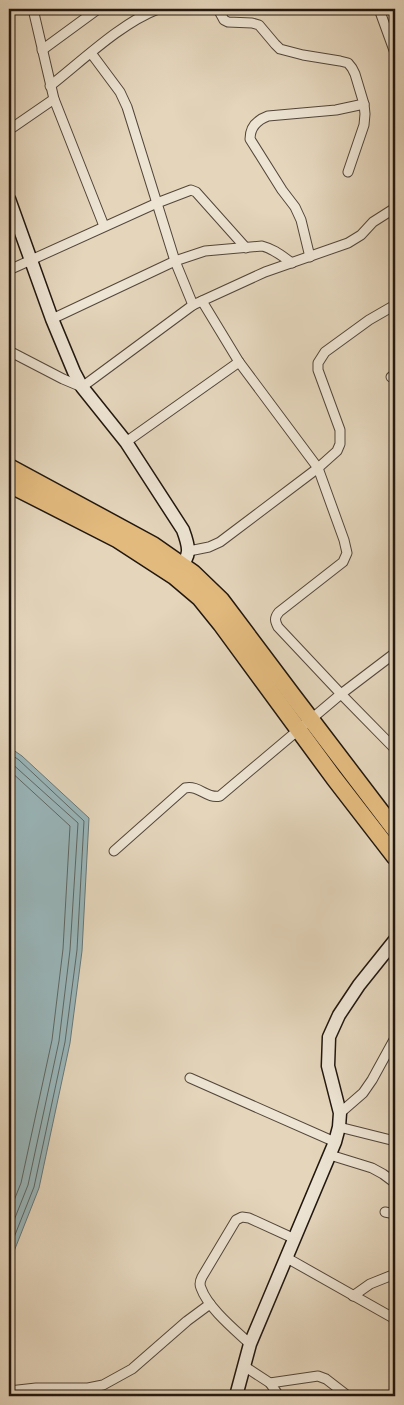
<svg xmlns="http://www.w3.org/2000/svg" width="404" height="1405" font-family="'Libre Bodoni',serif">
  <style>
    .water { fill: #99b6ba; stroke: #697676 }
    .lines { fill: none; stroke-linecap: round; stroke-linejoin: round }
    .shore { stroke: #5d6664; stroke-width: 1 }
    .street-casing { stroke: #52463a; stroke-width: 11 }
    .secondary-casing { stroke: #21170f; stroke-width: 15 }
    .highway-casing { stroke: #21170f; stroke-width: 19 }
    .street { stroke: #ede4d3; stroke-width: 9 }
    .secondary { stroke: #ede4d3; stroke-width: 12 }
    .highway { stroke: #e2ba7e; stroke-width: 16 }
  </style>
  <rect width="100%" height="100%" fill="#e4d5bb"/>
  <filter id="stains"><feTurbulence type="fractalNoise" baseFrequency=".004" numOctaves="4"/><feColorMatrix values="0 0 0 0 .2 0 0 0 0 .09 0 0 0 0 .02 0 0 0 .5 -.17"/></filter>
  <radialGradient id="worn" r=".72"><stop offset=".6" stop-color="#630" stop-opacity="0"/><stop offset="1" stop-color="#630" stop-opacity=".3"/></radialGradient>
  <polygon class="water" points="9,747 22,756 89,818 82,951 70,1043 39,1188 9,1264"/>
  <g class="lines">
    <g class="shore">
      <polyline points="9,753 19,760 84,821 77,950 65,1042 34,1187 9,1250"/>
      <polyline points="9,761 78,823 70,950 59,1041 28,1185 9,1233"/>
      <polyline points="9,770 70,826 63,949 52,1040 21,1183 9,1213"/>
    </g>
    <g class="street-casing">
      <g id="street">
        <polyline points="33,9 54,99 104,226"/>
        <polyline points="218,9 224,20 228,22 252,23 259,25 275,44 280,49 303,55 340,61 348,63 352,68 355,74 364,104 365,114 364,125 348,172"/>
        <polyline points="379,9 395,53"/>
        <polyline points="42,50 98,9"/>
        <polyline points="91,53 120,92 127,107 175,261 193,305"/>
        <path d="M50 86C82 61 121 23 158 9"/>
        <polyline points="9,130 54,99"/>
        <path d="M310 257 301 220 295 207 282 190 250 139C250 127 257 120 268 116L336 110 364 104"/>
        <polyline points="9,270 157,203 191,190 196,192 246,248"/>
        <path d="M202 301 239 362 318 468 344 540 347 553 343 562 279 612C274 618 275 621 278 627L341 694 395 749"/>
        <path d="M52 319 175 261 205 251 262 246C274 249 282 256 292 263"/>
        <polyline points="9,351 63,379 82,387 193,305 265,272 348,243 361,235 373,222 395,208"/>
        <polyline points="391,377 395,374"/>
        <polyline points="126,442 239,362"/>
        <polyline points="189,551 209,547 220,542 318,468 337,451 340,444 340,430 318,370 318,363 325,352 369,320 395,305"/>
        <path d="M114 851 185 788C200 785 206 799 220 796L341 694 395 653"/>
        <polyline points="190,1078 335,1142"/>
        <polyline points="340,1113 363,1093 372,1080 395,1038"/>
        <polyline points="339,1127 395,1141"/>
        <polyline points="330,1155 372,1168 383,1174 395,1183"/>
        <polyline points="385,1212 395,1214"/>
        <polyline points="287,1258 395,1319"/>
        <polyline points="353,1296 370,1284 395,1274"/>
        <polyline points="9,1324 9,1323"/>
        <path d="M250 1344C235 1330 208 1308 201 1288 199 1284 200 1281 202 1277L236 1220 242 1217 249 1218 295 1239"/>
        <polyline points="244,1366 270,1383 279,1396"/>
        <polyline points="270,1383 318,1376 326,1379 348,1396"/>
        <polyline points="9,1391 36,1388 88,1388 103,1385 132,1369 187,1321 210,1304"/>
      </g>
    </g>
    <g class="secondary-casing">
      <g id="secondary">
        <path d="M9 199 52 319 74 372 82 387 126 442 183 530C190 549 191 555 178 571"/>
        <polyline points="236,1396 250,1344 335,1142 339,1127 340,1113 328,1066 329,1037 339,1015 359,985 395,940"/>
      </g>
    </g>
    <g class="highway-casing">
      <g id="highway">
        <polyline points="9,467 153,545 193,573 221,600 293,696 395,830"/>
        <polyline points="9,484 117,539 174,576 200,598 221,624 334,778 395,857"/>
      </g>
    </g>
    <use href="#street" class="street"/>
    <use href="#secondary" class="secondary"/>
    <use href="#highway" class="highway"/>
  </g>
  <rect width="404" height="1405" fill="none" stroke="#e4d5bb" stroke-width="30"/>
  <rect x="10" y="10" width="384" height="1385" fill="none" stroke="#21170f" stroke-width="2.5"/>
  <rect x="15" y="15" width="374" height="1375" fill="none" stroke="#21170f"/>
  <rect width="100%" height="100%" filter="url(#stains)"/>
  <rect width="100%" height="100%" fill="url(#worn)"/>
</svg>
